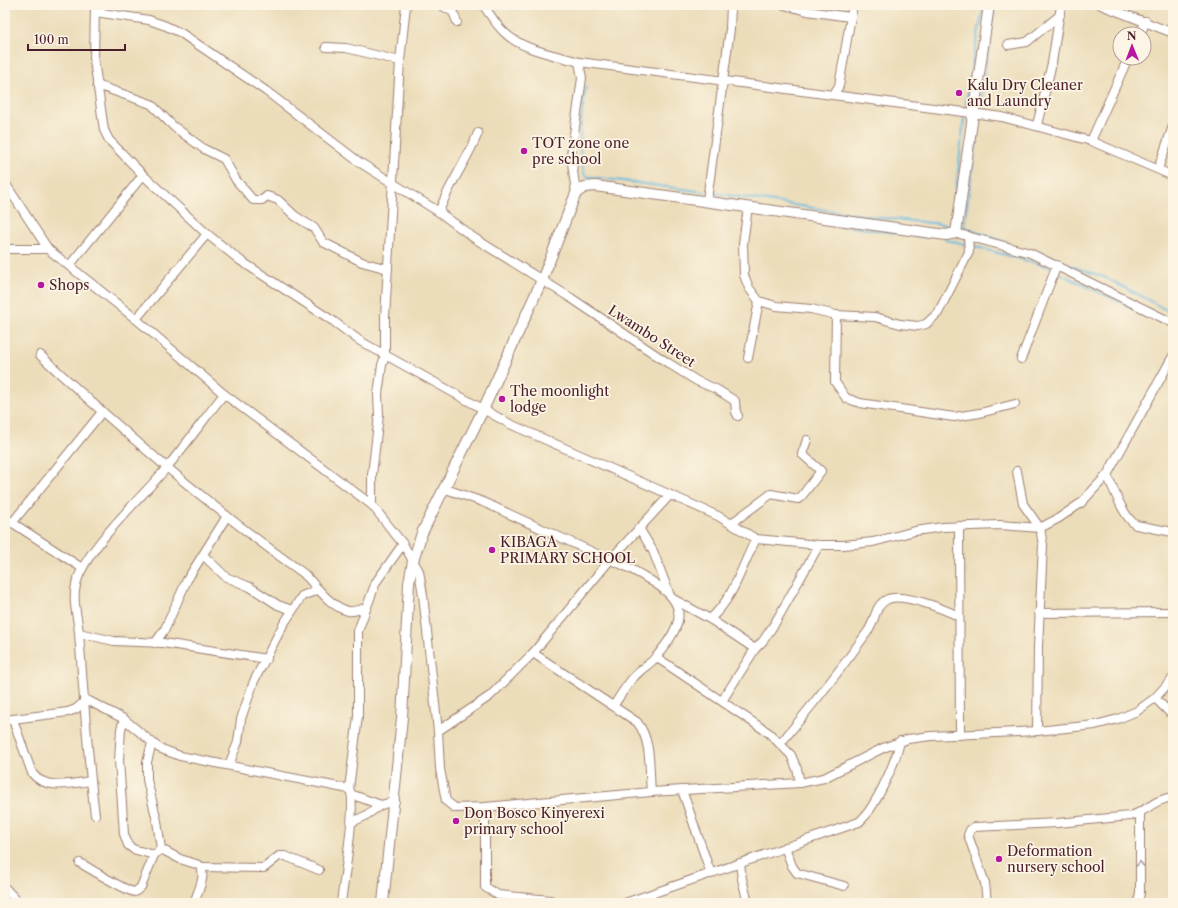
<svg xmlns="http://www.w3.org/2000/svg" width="1178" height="908" font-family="'Libre Caslon Text',serif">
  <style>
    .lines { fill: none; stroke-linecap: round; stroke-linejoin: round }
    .stream { stroke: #65b7e0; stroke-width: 2 }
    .minor-casing { stroke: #9b7e72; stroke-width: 10 }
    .tertiary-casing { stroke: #9b7e72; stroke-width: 12 }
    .minor { stroke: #fff; stroke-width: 8 }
    .tertiary { stroke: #fff; stroke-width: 10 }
    .oneway { stroke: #ae9aa0 }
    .poi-dot { fill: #b5179e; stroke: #fcf5e5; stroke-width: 1.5 }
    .labels { text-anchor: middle; stroke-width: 3.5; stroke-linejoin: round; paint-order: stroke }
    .poi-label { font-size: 14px; fill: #4a1f2b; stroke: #fcf5e5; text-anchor: start }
    .street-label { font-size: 14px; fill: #4a1f2b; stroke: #fcf5e5 }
  </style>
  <rect width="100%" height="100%" fill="#fcf5e5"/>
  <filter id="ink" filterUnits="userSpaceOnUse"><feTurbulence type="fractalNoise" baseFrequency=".025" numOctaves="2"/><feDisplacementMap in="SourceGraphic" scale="8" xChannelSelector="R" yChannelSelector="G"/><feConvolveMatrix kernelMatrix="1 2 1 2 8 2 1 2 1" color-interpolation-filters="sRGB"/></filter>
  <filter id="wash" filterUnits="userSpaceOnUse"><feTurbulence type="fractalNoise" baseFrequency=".012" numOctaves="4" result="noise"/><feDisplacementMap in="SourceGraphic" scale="16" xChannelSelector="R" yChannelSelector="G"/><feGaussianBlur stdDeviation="0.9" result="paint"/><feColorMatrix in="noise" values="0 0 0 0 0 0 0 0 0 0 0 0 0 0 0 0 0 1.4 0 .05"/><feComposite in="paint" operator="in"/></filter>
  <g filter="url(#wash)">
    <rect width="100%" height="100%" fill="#ecddba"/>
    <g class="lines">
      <g class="stream">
        <path d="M586 87C581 116 576 146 585 176L705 192"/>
        <polyline points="965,110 973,59 984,5"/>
        <polyline points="979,111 995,5"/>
        <polyline points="979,119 964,227 1007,243"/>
        <polyline points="714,193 873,217 952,225 964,118"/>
        <polyline points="831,224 927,237"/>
        <polyline points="945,240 966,244"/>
        <polyline points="973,246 1046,266 1053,270"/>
        <polyline points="1049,258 1106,278 1145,298 1173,314"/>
        <polyline points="1057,272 1157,320"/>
      </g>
    </g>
  </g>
  <g filter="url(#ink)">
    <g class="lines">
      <g class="minor-casing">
        <g id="minor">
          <polyline points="95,5 94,60 104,130 109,140 143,175 207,234 241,261 333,321 360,341 510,424 718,516 756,539 819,545 844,545 873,542 915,531 943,527 1000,525 1040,528 1059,518 1081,503 1107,475 1173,356"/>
          <polyline points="441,5 453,12 457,22"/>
          <path d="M483 5C490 14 496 25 504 32 521 50 556 55 579 62L1002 117 1091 141 1173 176"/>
          <polyline points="784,5 807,11 850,17"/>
          <polyline points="1101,5 1173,33"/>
          <polyline points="95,12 149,20 166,26 181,33 266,91 359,162 439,212 474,238 571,298 668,363 697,381 716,389 735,401 736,412 738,416"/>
          <polyline points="1140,34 1146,21"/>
          <polyline points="1008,45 1027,42 1060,15"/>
          <polyline points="326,47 346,48 400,61"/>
          <polyline points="97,85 151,104 173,126 204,149 224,159 236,180 253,200 262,200 267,196 278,200 295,216 314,228 323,242 362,262 388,269"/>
          <polyline points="833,95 839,86 853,5"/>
          <polyline points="1037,125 1052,63 1061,5"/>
          <polyline points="1091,141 1128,58"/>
          <polyline points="1158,169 1173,126"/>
          <polyline points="5,183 48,249 136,319 224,394 372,505 403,544 419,571 423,595 438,731 440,769 446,801 455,808 485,807 651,792 800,783 824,778 883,748 908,739 931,736 1037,731 1095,725 1118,719 1137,711 1155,698 1173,678"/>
          <polyline points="576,193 571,155 582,78 579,62"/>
          <polyline points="707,200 730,29 731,5"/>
          <polyline points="748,207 743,243 744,275 749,288 759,301 776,306 811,309 836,315 875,317 900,324 918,326 926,324 938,313 969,252 968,236"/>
          <path d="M439 212C449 184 467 161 478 133"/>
          <polyline points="956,233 1030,253 1173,323"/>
          <polyline points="5,249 48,249"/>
          <polyline points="69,266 143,175"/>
          <polyline points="836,315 835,382 846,398 860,403 954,417 980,413 1015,404"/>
          <polyline points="136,319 207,234"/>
          <path d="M40 355C124 433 210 507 303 573 316 585 329 606 348 611 354 612 360 609 366 608"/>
          <polyline points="748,358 759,301"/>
          <polyline points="1021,359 1057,265"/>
          <polyline points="1017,471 1023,504 1040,528 1043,545 1038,647 1037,731"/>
          <path d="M1107 475C1114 489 1123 517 1136 525L1173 532"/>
          <path d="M443 488 483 502 610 560C626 565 639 573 653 582 692 606 681 627 656 657 649 665 640 670 633 678 626 686 620 696 614 705"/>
          <polyline points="372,505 372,475 379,415 378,394 382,365 385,356 385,317 400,61 406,5"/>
          <polyline points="5,518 82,568"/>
          <polyline points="12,523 102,412"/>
          <polyline points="732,523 771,494 798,499 801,497 821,471 802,454 807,440"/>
          <polyline points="959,526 960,735"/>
          <polyline points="639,528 653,551 669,593"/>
          <polyline points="203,555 226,577 250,587 278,605 292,610"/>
          <polyline points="675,600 710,619 755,649"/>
          <polyline points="1039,613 1173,612"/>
          <path d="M710 619C735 597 741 567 756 539"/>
          <polyline points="79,633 114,641 163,643 267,659"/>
          <polyline points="155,643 165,629 187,580 227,516"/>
          <path d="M533 653 637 722C652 740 649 770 651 792"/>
          <polyline points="656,657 769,733 791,755 797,769 800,783"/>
          <polyline points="1155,698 1173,716"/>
          <polyline points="722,701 755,649 763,641 775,623 819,545"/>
          <polyline points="124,719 121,729 119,760 124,834 128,845 133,849 154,855 161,849"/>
          <path d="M5 720 68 712 76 709 85 701H89L124 719 159 748 180 756 349 789C358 798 343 885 341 903"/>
          <path d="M13 720 32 773C45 791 72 783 91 781"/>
          <polyline points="438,731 490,696 533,653 610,560 670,495"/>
          <path d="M152 743 147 762V780L157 821 161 849 180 859 199 865C208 874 197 893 194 903"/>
          <path d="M780 744C810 708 840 671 868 631 876 620 874 605 888 599 903 593 944 609 958 616"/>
          <polyline points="229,765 238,742 241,719 254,681 283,625 302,596 317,590"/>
          <polyline points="349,789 358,716 358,631 376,582 403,544"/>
          <polyline points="682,790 711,874"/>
          <polyline points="353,795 381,805 395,801"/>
          <polyline points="485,807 485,887 498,895 550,900 556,903"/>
          <path d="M95 815C87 754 84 694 79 634 78 617 72 602 76 585 83 550 145 495 168 466 187 443 205 418 224 394"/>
          <polyline points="352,822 365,816 381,805"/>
          <polyline points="785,847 792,866 797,873 844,886"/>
          <path d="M80 863C91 869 127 892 135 892L141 887 154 855"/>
          <polyline points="740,863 742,879 748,903"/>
          <polyline points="202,867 264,868 279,856 285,856 319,870"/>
          <polyline points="5,888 19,903"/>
          <path d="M625 903 859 822C875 809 896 762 900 741"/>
          <path d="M987 903 985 883 968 835 970 830 974 827 1058 823 1130 816C1148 811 1152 800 1173 797"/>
          <polyline points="1138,903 1140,892 1140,814"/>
        </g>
      </g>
      <g class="tertiary-casing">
        <polyline id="tertiary" points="383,903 402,718 409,583 413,561 422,533 483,410 542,280 576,193 585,187 595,186 946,235 956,233 989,5"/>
      </g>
      <use href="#minor" class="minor"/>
      <use href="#tertiary" class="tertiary"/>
    </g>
    <defs><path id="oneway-chevron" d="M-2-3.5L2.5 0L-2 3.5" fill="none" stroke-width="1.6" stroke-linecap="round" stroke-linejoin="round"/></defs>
    <use class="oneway" href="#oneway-chevron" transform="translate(1140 864) rotate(-90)"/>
  </g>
  <g class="poi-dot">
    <circle cx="959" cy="93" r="4"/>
    <circle cx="524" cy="151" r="4"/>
    <circle cx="41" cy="285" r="4"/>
    <circle cx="502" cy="399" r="4"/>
    <circle cx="492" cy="550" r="4"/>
    <circle cx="456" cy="821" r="4"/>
    <circle cx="999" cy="859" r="4"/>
  </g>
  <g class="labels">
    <g class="poi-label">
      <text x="967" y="90">Kalu Dry Cleaner<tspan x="967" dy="16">and Laundry</tspan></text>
      <text x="532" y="148">TOT zone one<tspan x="532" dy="16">pre school</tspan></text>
      <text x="49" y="290">Shops</text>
      <text x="510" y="396">The moonlight<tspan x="510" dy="16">lodge</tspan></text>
      <text x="500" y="547">KIBAGA<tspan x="500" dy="16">PRIMARY SCHOOL</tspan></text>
      <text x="464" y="818">Don Bosco Kinyerexi<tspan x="464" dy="16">primary school</tspan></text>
      <text x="1007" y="856">Deformation<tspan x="1007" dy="16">nursery school</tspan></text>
    </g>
    <g class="street-label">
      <text transform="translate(652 336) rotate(33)" y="5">Lwambo Street</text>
    </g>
  </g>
  <rect width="1178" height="908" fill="none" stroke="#fcf5e5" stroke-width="20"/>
  <g transform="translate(1132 46) rotate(359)"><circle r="19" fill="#fcf5e5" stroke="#b59f9b"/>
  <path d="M0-3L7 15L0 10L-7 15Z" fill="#b5179e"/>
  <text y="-6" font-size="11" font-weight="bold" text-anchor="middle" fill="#4a1f2b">N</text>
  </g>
  <path d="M28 44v6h97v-6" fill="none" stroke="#4a1f2b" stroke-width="2"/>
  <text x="34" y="44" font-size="12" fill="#4a1f2b" stroke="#fcf5e5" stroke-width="3" paint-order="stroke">100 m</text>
</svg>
